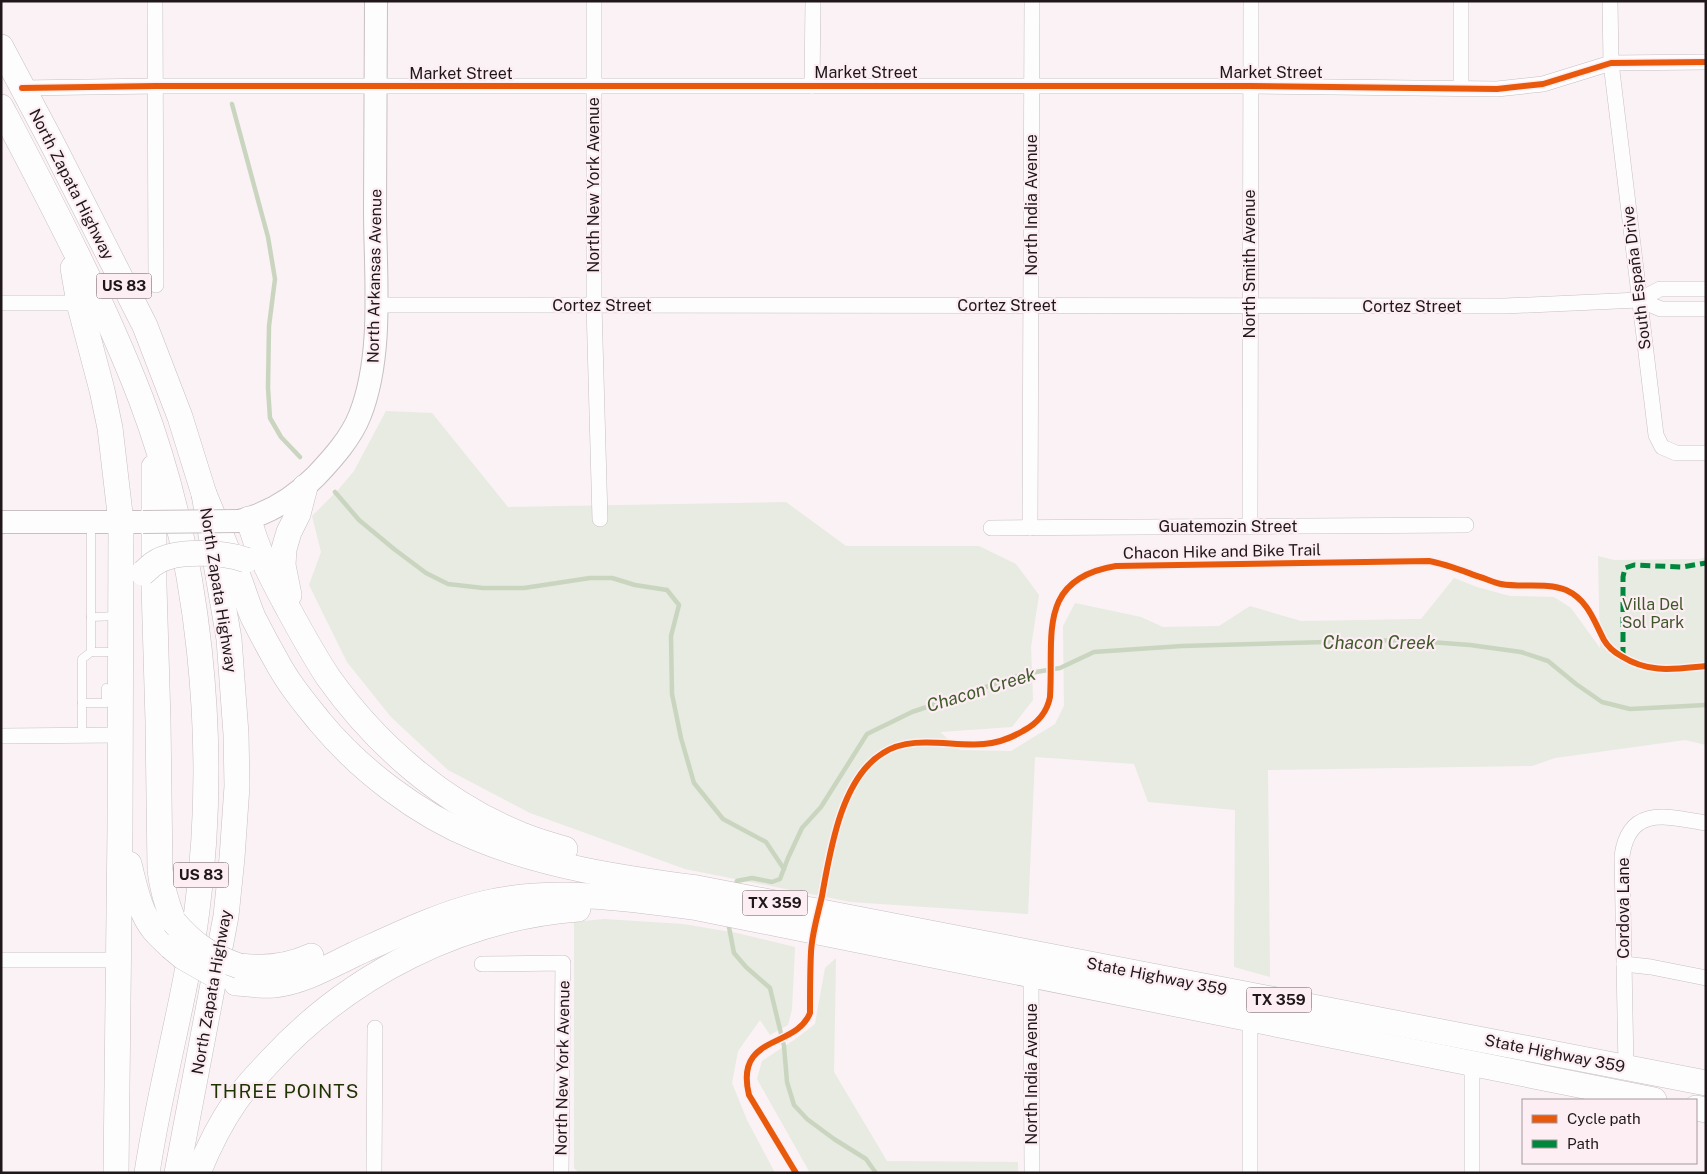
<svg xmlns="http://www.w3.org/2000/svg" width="1707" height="1174" font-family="'Public Sans',sans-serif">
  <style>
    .green { fill: #e7ebe1 }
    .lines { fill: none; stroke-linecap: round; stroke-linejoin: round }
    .stream { stroke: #cad5c0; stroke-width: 4.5 }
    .lane-casing { stroke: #c7bfc2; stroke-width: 9 }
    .street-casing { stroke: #c7bfc2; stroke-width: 16 }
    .secondary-casing { stroke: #c7bfc2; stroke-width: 24 }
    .primary-casing { stroke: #c7bfc2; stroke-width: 26 }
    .lane { stroke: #fefdfe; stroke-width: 8 }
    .street { stroke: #fefdfe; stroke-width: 15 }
    .secondary { stroke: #fefdfe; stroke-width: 22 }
    .primary { stroke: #fefdfe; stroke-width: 25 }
    .secondary-bridge-casing { stroke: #c7bfc2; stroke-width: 24; stroke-linecap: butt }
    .primary-bridge-casing { stroke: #c7bfc2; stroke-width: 26; stroke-linecap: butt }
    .secondary-bridge { stroke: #fefdfe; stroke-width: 22 }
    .primary-bridge { stroke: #fefdfe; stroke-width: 25 }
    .quiet { stroke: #00873e; stroke-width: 5; stroke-dasharray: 10 5; stroke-linecap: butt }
    .cycleway-casing { stroke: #fdeef4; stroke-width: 9 }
    .cycleway { stroke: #e8590c; stroke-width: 6 }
    .labels { text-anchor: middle; stroke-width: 4.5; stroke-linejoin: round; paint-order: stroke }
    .shield { fill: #fdeef4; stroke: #62585b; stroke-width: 1 }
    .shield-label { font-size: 15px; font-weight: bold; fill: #1f171a }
    .street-label { font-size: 16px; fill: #1f171a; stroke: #fdeef4 }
    .park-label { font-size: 16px; fill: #3e5729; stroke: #fdeef4 }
    .water-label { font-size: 18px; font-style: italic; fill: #425b2d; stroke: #fdeef4 }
    .quarter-label { font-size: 19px; letter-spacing: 1px; fill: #1c3402; stroke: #fdeef4 }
  </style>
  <rect width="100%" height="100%" fill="#faf2f5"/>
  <g class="green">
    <polygon points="386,411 432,413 508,507 786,502 846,546 979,546 1016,564 1039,595 1031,647 1033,700 1012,727 940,732 960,750 1011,751 1055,724 1064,706 1063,626 1075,603 1141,617 1163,627 1219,626 1250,606 1301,621 1421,619 1454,578 1477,587 1510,596 1554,597 1571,608 1600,648 1598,556 1614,560 1699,559 1706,557 1706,745 1685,740 1555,758 1532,766 1268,770 1270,977 1234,967 1235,810 1148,802 1134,764 1035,757 1028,914 851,902 685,869 530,813 448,770 391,717 347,662 309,585 321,552 312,516 338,490 354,471"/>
    <polygon points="604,919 683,924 737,933 795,947 792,1009 788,1025 770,1035 760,1020 738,1051 732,1083 747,1120 775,1173 579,1173 574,1168 574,922"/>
    <polygon points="836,958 834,1072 887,1161 1018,1162 1018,1173 810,1173 757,1079 762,1061 794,1040 815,1024 825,968"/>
  </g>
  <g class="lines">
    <g class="stream">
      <polyline points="232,104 268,237 275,279 269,326 268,388 270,418 281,437 300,457"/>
      <polyline points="335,492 359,520 394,549 426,573 448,584 483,588 524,588 590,578 612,578 635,585 667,590 679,605 671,636 672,694 681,738 694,783 723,819 766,842 784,869"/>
      <polyline points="734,888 737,881 752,878 772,882 780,879 788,858 802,828 821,807 867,734 912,712 1024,674 1060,668 1094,652 1182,646 1403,640 1470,645 1521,652 1548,661 1576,684 1602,702 1630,709 1706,705"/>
      <polyline points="728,922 734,953 746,967 770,988 784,1046 787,1082 794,1105 807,1119 834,1139 866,1159 876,1173"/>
    </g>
    <g class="lane-casing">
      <g id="lane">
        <polyline points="91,524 91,617 119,616"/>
        <polyline points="91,617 91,652 118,652"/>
        <polyline points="82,703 106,703 106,688"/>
        <polyline points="82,735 82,659 91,652"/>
      </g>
    </g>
    <g class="street-casing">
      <g id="street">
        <polyline points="155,1 156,285"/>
        <polyline points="594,1 594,305 600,519"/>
        <polyline points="1461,1 1461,88"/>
        <polyline points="1610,1 1611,63 1656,435 1662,447 1676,453 1706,453"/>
        <polyline points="812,86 813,1"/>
        <polyline points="22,88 156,86 1250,86 1497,89 1543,84 1611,63 1706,62"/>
        <polyline points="1639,300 1661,309 1706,309"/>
        <polyline points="1,303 79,303"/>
        <polyline points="376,305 1505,306 1639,300 1660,289 1706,289"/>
        <polyline points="1250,526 1251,1"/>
        <polyline points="991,528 1466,525"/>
        <polyline points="1030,528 1032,1"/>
        <polyline points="1,736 120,735"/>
        <polyline points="1,960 119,960"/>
        <polyline points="482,964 563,963 561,1173"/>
        <polyline points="1624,964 1651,967 1706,978"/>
        <polyline points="1031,975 1032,1173"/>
        <polyline points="1250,1020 1250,1173"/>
        <polyline points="1472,1064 1472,1173"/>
        <path d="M1626 1067 1622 856C1629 804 1669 817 1706 823"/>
        <polyline points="374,1173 375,1028"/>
      </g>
    </g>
    <g class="secondary-casing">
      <g id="secondary">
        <path d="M239 521C268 514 295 497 316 476 333 458 351 438 360 415 384 354 375 275 375 209 375 140 376 71 376 1"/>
        <polyline points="1,522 139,522"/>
      </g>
    </g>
    <g class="primary-casing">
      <g id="primary">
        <polyline points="1,47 52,143 145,326 180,417 204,494 229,639 236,734 237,786 232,858 226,916 177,1173"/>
        <path d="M1 107C51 202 102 298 141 399 200 555 219 744 197 910 186 998 160 1085 147 1173"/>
        <polyline points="73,268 79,303 102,390 110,428 121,522 120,828 116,1173"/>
        <path d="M154 467V586L158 721 160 870C162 889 167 905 174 922"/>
        <path d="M204 494C215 520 226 547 237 574 243 588 247 603 253 617 260 631 268 646 276 660 288 683 304 702 320 722 360 770 417 814 476 838 546 867 622 878 697 888L1706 1083"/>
        <path d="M249 519C257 552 274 582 290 612 302 634 314 656 328 677 376 745 444 804 522 835 536 841 551 845 565 849"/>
        <polyline points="289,595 283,565 284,549 289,532 298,514 305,487"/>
        <path d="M129 864C135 887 139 911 154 930 159 936 165 941 171 947"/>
        <path d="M239 966C264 969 287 967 311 956"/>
        <path d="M236 983C249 984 261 986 274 985 303 982 330 966 355 954 397 935 438 915 482 904 552 887 623 898 693 907L1654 1100"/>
        <polyline points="1696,1108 1706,1110"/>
        <path d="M198 1173C208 1148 220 1124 235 1102 245 1087 259 1073 272 1059 351 974 462 918 578 909"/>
      </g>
    </g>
    <use href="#lane" class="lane"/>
    <use href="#street" class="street"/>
    <use href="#secondary" class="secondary"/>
    <use href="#primary" class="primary"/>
    <g class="secondary-bridge-casing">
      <polyline id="secondary-bridge" points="143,522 239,521"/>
    </g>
    <g class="primary-bridge-casing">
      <g id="primary-bridge">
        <path d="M143 573C147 570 151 565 155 563 175 549 224 552 246 560"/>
        <path d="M174 922C194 945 210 956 239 966"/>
        <polyline points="171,947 183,957 213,974"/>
      </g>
    </g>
    <use href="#secondary-bridge" class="secondary-bridge"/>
    <use href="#primary-bridge" class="primary-bridge"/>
    <polyline class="quiet" points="1623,657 1623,577 1625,568 1634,565 1682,567 1706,563"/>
    <g class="cycleway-casing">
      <g id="cycleway">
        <polyline points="22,88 156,86 1250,86 1497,89 1543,84 1611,63 1706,62"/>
        <path d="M796 1173 749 1095C734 1034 796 1049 810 1013 810 993 810 972 811 952 812 933 818 914 822 896 830 852 841 778 883 753 912 734 952 747 984 744 998 743 1011 738 1023 731 1038 723 1047 713 1050 697 1054 636 1036 579 1116 566L1429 561C1446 564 1463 571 1480 577 1487 579 1494 583 1501 584 1522 588 1546 582 1566 590 1588 600 1594 621 1604 640 1608 647 1614 652 1621 656 1650 674 1674 669 1706 666"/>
      </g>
    </g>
    <use href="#cycleway" class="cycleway"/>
  </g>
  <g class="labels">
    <g class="shield">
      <rect x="96.5" y="273.5" width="55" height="25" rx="4"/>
      <rect x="173.5" y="862.5" width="55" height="25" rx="4"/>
      <rect x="742.5" y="890.5" width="65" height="25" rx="4"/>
      <rect x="1246.5" y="987.5" width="65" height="25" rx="4"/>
    </g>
    <g class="shield-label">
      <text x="124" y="291">US 83</text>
      <text x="201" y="880">US 83</text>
      <text x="775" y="908">TX 359</text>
      <text x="1279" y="1005">TX 359</text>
    </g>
    <g class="street-label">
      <text x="866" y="78">Market Street</text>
      <text x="1271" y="78">Market Street</text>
      <text x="461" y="79">Market Street</text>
      <text transform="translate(72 184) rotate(63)" y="6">North Zapata Highway</text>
      <text transform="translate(593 185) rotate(-90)" y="6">North New York Avenue</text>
      <text transform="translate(1031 205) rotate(-90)" y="6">North India Avenue</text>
      <text transform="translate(1249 264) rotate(-90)" y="6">North Smith Avenue</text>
      <text transform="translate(374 276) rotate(-89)" y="6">North Arkansas Avenue</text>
      <text transform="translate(1636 278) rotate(-97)" y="6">South España Drive</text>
      <text x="602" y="311">Cortez Street</text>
      <text x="1007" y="311">Cortez Street</text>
      <text x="1412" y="312">Cortez Street</text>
      <text x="1228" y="532">Guatemozin Street</text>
      <text transform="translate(1222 551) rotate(-1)" y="6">Chacon Hike and Bike Trail</text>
      <text transform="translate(219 590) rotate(81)" y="6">North Zapata Highway</text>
      <text transform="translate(1623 908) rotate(-90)" y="6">Cordova Lane</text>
      <text transform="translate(1157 976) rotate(11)" y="6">State Highway 359</text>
      <text transform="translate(211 992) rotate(-80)" y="6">North Zapata Highway</text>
      <text transform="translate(1555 1053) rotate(11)" y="6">State Highway 359</text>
      <text transform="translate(562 1068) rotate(-89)" y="6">North New York Avenue</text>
      <text transform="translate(1031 1074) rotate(-90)" y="6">North India Avenue</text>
    </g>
    <g class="park-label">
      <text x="1653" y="610">Villa Del<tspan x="1653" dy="18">Sol Park</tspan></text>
    </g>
    <g class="water-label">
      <text x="1379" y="649">Chacon Creek</text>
      <text transform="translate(981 690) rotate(-17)" y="6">Chacon Creek</text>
    </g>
    <g class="quarter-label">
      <text x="285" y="1098">THREE POINTS</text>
    </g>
  </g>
  <rect width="1707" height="1174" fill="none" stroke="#1f171a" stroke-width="5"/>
  <rect x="1522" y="1099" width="175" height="65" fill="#fdeef4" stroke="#a4989d"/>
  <rect x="1532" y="1115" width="25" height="8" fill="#e8590c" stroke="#a4989d"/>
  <text x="1567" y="1124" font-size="15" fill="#1f171a">Cycle path</text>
  <rect x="1532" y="1140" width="25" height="8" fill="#00873e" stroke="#a4989d"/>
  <text x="1567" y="1149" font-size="15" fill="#1f171a">Path</text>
</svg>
